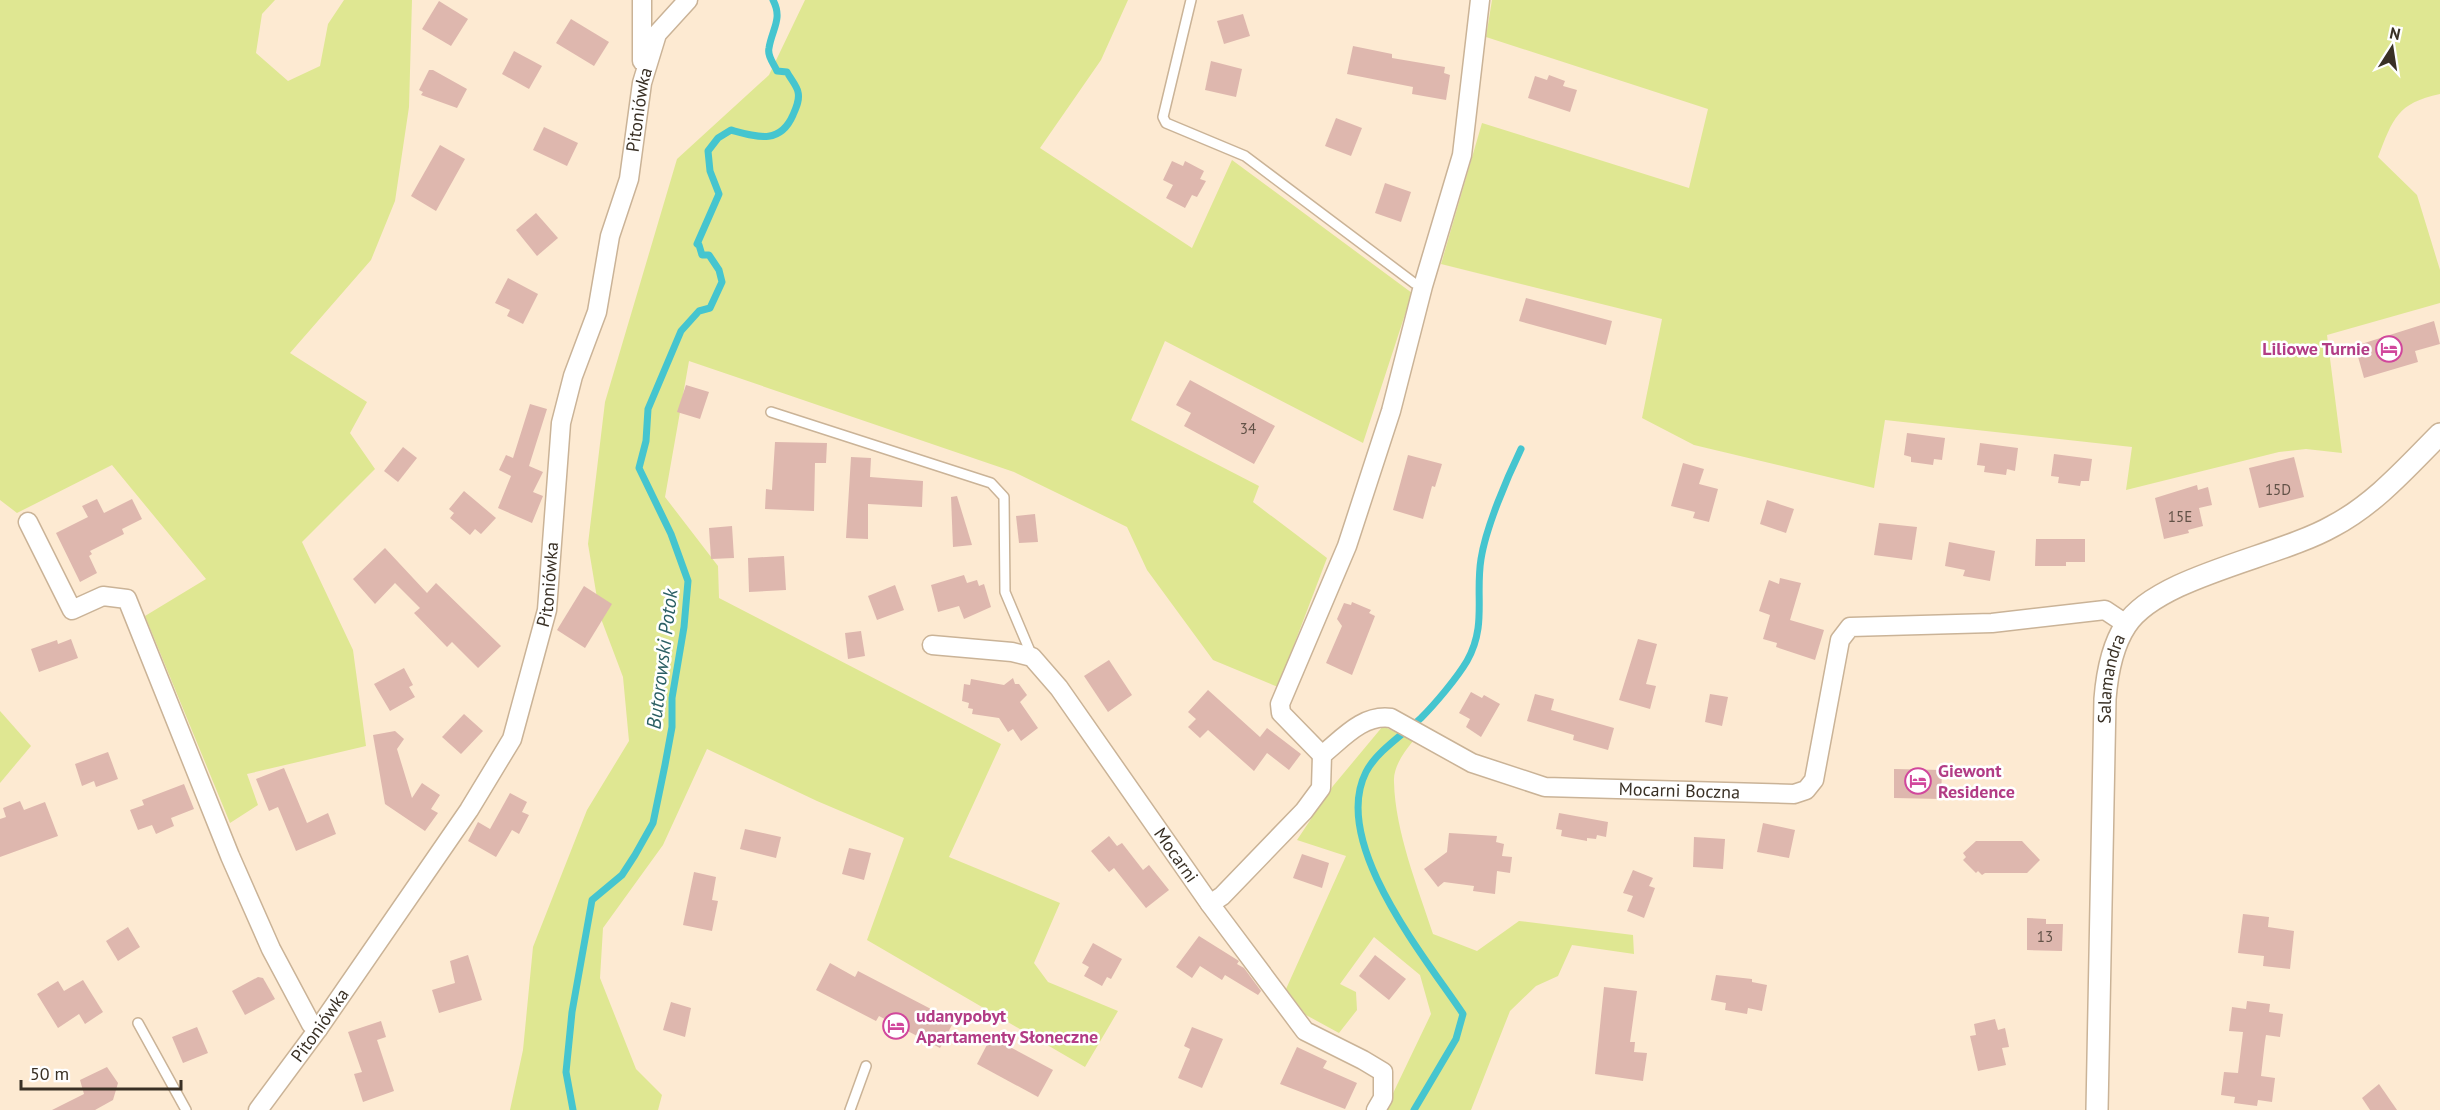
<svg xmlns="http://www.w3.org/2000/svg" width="2440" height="1110" font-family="'PT Sans',sans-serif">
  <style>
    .green { fill: #dfe792 }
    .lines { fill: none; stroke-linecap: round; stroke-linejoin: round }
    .stream { stroke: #45c5cf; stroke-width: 7 }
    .building { fill: #deb7ae }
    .service-casing { stroke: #cab397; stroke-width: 12 }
    .minor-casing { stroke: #cab397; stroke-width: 21 }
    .tertiary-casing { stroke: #cab397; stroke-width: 24 }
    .service { stroke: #fff; stroke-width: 9 }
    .minor { stroke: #fff; stroke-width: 18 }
    .tertiary { stroke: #fff; stroke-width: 21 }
    .labels { text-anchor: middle; stroke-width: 5; stroke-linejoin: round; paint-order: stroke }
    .number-label { font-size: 15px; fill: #625247 }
    .street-label { font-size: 18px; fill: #393025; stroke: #fff }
    .hotel-label { font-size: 18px; font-weight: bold; fill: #b23c85; stroke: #fff; text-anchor: start }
    .water-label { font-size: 20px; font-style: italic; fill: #2b5f64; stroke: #fff }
  </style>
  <rect width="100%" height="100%" fill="#fdead2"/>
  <g class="green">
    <polygon points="0,0 275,0 262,14 256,53 288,81 320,66 328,24 344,0 412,0 409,107 395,201 371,260 290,353 367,402 350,433 375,469 302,542 353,650 366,746 247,774 258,805 230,823 145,616 206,579 112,465 17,513 0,500"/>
    <polygon points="805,0 1128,0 1101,60 1040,148 1192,248 1232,160 1412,293 1363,443 1165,341 1131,420 1259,486 1253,502 1327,558 1278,687 1213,660 1147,570 1127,527 1014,472 689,361 665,497 718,566 719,598 1001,744 949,857 1060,903 1034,963 1048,982 1118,1011 1085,1067 867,940 904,838 817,801 707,749 663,845 603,928 600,978 636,1069 662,1095 658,1110 510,1110 523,1050 533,947 587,810 629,741 623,677 600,616 588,544 605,402 677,159 769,75"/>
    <path d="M1492 0H2440V94C2397 103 2393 119 2378 157L2417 195 2440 270V303L2327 335 2342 453 2306 449 2279 452 2126 490 2132 447 1885 420 1874 488 1694 445 1642 418 1662 319 1441 264 1482 123 1689 188 1708 109 1486 37Z"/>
    <polygon points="0,711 31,746 0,783"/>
    <path d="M1383 726 1413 741C1404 752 1393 767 1394 782 1395 831 1418 888 1433 934L1477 951 1519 921 1633 935 1634 954 1572 945 1558 976 1536 986 1510 1011 1471 1110H1385L1431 1014 1420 975 1374 937 1340 984 1356 992 1357 1010 1339 1033 1306 1015 1286 989 1346 856 1297 840 1333 786Z"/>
  </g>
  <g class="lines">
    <g class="stream">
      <path d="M573 1110 566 1072 572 1012 592 900 622 875 635 855 653 823 665 765 672 727V698L684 627 688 581 671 534 639 468 646 441 648 409 681 331 699 311 710 308 722 282 719 270 709 255H702L699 245 697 244 719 194 710 171 708 151 718 138 731 130C757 137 780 145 793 115 796 108 800 100 798 92 797 86 790 78 787 72L777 71C774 64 767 56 769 48 772 29 783 19 773 0"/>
      <path d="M1414 1110 1456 1039 1463 1014C1425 957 1330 843 1366 772 1376 752 1405 733 1421 718 1435 704 1457 678 1467 661 1487 626 1475 596 1481 559 1486 527 1507 478 1521 449"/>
    </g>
  </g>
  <g class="building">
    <polygon points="439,1 468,19 451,46 422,29"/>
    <polygon points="1243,14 1250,36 1224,44 1217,21"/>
    <polygon points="571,19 609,42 594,66 556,43"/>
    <polygon points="1353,46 1392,54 1392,58 1445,67 1444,73 1450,75 1446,100 1412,94 1413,87 1347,74"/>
    <polygon points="514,51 542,66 529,89 502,74"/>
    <polygon points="1211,61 1242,69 1236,97 1205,90"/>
    <polygon points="429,70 433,70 467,89 457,108 421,95 423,92 419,90"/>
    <polygon points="1549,75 1565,81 1563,86 1577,90 1570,112 1528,98 1535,76 1547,80"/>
    <polygon points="1336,118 1362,128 1351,156 1325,146"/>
    <polygon points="544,127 578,143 567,166 533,150"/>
    <polygon points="440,145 465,159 436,211 411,196"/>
    <polygon points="1172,161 1183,166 1185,161 1204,171 1200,179 1206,181 1197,197 1192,195 1185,208 1166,198 1173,185 1163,180"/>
    <polygon points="1385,183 1411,192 1401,222 1375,213"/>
    <polygon points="536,213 558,238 537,256 516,230"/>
    <polygon points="508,278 538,294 523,324 507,316 510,310 495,303"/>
    <polygon points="1526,298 1612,321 1606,345 1519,321"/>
    <polygon points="2434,321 2440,344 2415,351 2418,362 2364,378 2355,346"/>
    <polygon points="1190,380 1275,426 1254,464 1184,426 1191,413 1176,405"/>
    <polygon points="686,385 709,392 700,419 677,412"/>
    <polygon points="530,404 547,409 529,466 543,472 533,492 543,496 532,523 498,508 511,476 499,470 506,455 513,458"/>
    <polygon points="1907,433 1945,438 1942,460 1934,459 1933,465 1911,462 1911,457 1904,455"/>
    <polygon points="775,442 827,443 826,463 815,463 814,511 765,509 766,489 772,490"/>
    <polygon points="1980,443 2018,448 2015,471 2007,469 2006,475 1984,472 1985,466 1977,465"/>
    <polygon points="403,447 417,458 398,482 384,471"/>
    <polygon points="2054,454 2092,459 2089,481 2081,481 2080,486 2058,483 2059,477 2051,476"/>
    <polygon points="1408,455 1442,464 1435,487 1432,486 1423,519 1393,510"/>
    <polygon points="851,457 871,458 870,477 923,481 922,507 868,504 868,539 846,538"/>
    <polygon points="2294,457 2304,497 2259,508 2249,468"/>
    <polygon points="1683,463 1704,469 1699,484 1718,489 1709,522 1693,518 1695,512 1671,506"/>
    <polygon points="2197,485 2198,490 2208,487 2212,505 2199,508 2203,526 2188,530 2189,533 2164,539 2155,498"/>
    <polygon points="464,491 496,518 481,534 475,529 470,535 450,518 454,513 449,509"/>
    <polygon points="957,496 972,545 953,547 951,497"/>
    <polygon points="97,499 104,513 132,499 142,519 122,529 124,534 90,551 92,554 89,556 97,573 80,582 56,533 88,517 82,506"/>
    <polygon points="1767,500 1794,509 1786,533 1760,524"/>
    <polygon points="1035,514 1038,542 1019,543 1016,516"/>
    <polygon points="1879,523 1917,527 1912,560 1874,555"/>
    <polygon points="732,526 734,558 711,559 709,528"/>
    <polygon points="2036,539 2085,539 2085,562 2066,562 2066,566 2035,566"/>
    <polygon points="1949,542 1995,551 1990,581 1963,576 1965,570 1945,566"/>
    <polygon points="385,548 427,593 436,583 501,646 478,668 452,642 447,647 414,613 420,608 395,583 375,604 353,579"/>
    <polygon points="784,556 786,590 749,592 748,558"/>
    <polygon points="964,575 967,583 977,580 979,586 984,584 991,607 964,619 959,606 938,612 931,585"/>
    <polygon points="1780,578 1801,583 1790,620 1824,630 1815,660 1776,647 1777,643 1763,639 1770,615 1759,611 1769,580 1779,584"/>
    <polygon points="895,585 904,610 877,620 868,596"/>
    <polygon points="584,586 612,604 585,648 557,630"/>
    <polygon points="1352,602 1371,610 1369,613 1375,616 1352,675 1326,663 1342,626 1337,619 1344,603 1351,605"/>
    <polygon points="861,631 865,656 848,659 845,633"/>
    <polygon points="71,639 78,658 39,672 31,649 57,640 58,644"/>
    <polygon points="1638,639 1657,644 1646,684 1656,686 1650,709 1619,700"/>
    <polygon points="1109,660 1132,695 1108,712 1084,676"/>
    <polygon points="404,668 413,685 409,687 415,697 390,711 374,684"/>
    <polygon points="1013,678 1015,684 1019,684 1027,695 1020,702 1038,728 1021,741 1013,729 1008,732 999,718 972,714 973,709 968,708 969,703 962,701 964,684 970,685 971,679 1004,685"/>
    <polygon points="1208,690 1260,737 1267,728 1301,754 1289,770 1267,753 1254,771 1208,730 1200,738 1188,727 1196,719 1188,712"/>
    <polygon points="1471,692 1482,698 1484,695 1500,704 1481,737 1466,727 1470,719 1459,713"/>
    <polygon points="1535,694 1554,699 1551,710 1614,728 1608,750 1573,740 1574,735 1527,721"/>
    <polygon points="1710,694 1728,697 1722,726 1705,722"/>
    <polygon points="464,714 483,731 461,754 442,737"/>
    <polygon points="395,731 404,739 397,749 412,798 422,783 440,795 431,809 438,813 425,831 385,804 373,735"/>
    <polygon points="108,752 118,779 96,787 94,781 82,786 75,764"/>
    <polygon points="284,768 307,823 328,813 336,834 296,851 278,807 269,811 256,779"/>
    <polygon points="1894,769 1942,770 1941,799 1894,798"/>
    <polygon points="184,784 194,809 171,818 174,826 156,834 152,825 138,830 130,810 144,805 142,800"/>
    <polygon points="510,793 527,802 522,812 529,815 519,834 512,830 496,857 468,841 478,822 490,829"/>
    <polygon points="20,801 24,810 45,802 58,836 0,857 0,819 6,817 3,808"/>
    <polygon points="1559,813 1608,822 1606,837 1597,835 1596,839 1587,838 1587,841 1561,836 1562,830 1556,829"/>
    <polygon points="1763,823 1795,830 1789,858 1757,852"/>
    <polygon points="745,829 781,837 776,858 740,849"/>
    <polygon points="1449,833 1497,836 1496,842 1504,844 1502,856 1512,857 1510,873 1497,871 1495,894 1473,891 1474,886 1444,882 1438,887 1424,869 1447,852"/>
    <polygon points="1109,836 1117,846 1122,843 1143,870 1149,865 1169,890 1146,908 1114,868 1109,872 1091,851"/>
    <polygon points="1694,837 1725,839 1723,869 1693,867"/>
    <polygon points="1976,841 2022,841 2040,860 2027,873 1985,873 1982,875 1978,871 1976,873 1963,860 1966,857 1963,853"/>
    <polygon points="849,848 871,853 864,880 842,874"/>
    <polygon points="1302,854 1329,863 1322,888 1293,878"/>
    <polygon points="1633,870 1653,878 1649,886 1655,888 1644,918 1627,911 1633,896 1623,893"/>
    <polygon points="694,872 716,877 712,900 718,901 712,931 683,925"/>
    <polygon points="2243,914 2269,917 2268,927 2294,931 2290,969 2263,966 2264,956 2238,953"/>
    <polygon points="2027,918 2046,919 2046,924 2063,924 2062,951 2027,950"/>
    <polygon points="128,927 140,947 118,961 106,941"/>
    <polygon points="1199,936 1239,961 1237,964 1244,968 1261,991 1258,995 1225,975 1222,980 1200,966 1192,978 1176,967"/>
    <polygon points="1093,943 1122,959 1111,979 1107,977 1102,986 1084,976 1089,967 1082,963"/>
    <polygon points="468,955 482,1000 439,1013 432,990 455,983 450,961"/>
    <polygon points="1375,955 1406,979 1389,1000 1359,976"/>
    <polygon points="830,963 855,977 858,971 954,1021 940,1048 879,1016 876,1021 816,990"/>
    <polygon points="1716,975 1752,979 1752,982 1767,985 1762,1011 1748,1008 1747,1014 1725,1010 1726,1003 1711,1000"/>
    <polygon points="258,977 263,978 275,999 245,1015 232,991"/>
    <polygon points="83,980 103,1012 85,1024 79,1014 58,1028 37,994 58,981 64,991"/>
    <polygon points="1604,987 1637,991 1630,1042 1635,1042 1634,1052 1647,1053 1643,1081 1595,1074"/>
    <polygon points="2247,1001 2270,1004 2269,1012 2283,1014 2280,1037 2266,1035 2265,1041 2261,1076 2275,1078 2272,1102 2258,1100 2257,1106 2234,1103 2235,1097 2221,1095 2224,1072 2238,1073 2243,1032 2229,1031 2232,1007 2246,1009"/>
    <polygon points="671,1002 691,1008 685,1037 663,1030"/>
    <polygon points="1995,1019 1998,1030 2005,1028 2009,1047 2002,1048 2006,1065 1978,1071 1970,1036 1976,1035 1974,1024"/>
    <polygon points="381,1021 386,1037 377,1040 394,1091 363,1102 354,1074 362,1072 348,1032"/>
    <polygon points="197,1027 208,1053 183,1063 172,1037"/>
    <polygon points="1192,1027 1223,1039 1202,1088 1178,1078 1190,1049 1184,1046"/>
    <polygon points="991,1037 1053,1070 1038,1097 977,1064"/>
    <polygon points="1297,1047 1327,1061 1323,1068 1357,1083 1345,1109 1280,1084"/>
    <polygon points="107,1067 118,1083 113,1100 95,1110 52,1110 84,1094 80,1080"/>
    <polygon points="2379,1084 2397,1110 2370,1110 2362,1098"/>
  </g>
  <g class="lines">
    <g class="service-casing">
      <g id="service">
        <polyline points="1191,0 1163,117 1166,123 1245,156 1414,283 1423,286"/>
        <polyline points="771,412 991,483 1004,497 1005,592 1032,656"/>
        <polyline points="138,1023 186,1110"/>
        <polyline points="850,1110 866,1066"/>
      </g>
    </g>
    <g class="minor-casing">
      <g id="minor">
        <polyline points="642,0 642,61"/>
        <polyline points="28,522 72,610 103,596 127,599 230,856 271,949 311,1024 318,1029"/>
        <path id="s1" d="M932 645 1012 652 1032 657 1059 688 1210 904 1305 1031 1363 1060 1383 1072V1098L1376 1110"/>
        <polyline points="1322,755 1281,713 1280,704 1347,546 1391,411 1423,286 1462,155 1480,0"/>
        <path id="s2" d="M1210 904 1222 896 1304 811 1321 788 1322 755C1343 738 1363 714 1391 718L1472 763 1545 787 1794 794 1806 790 1814 780 1840 640 1850 627 1992 623 2105 610 2126 624"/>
        <path id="s3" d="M258 1110 318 1029 469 810 512 739 547 610 561 423 573 376 597 312 610 236 629 179 642 83 657 34 688 0"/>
      </g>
    </g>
    <g class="tertiary-casing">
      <g id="tertiary">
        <path id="s4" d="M2097 1110 2105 699C2107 674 2112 646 2126 625 2158 576 2279 557 2333 526 2375 504 2407 467 2440 434"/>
      </g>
    </g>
    <use href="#service" class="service"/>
    <use href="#minor" class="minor"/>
    <use href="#tertiary" class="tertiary"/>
  </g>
  <defs>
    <g id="hotel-ring" transform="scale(1.35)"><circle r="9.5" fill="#fff" stroke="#d1479c" stroke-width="1.5"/><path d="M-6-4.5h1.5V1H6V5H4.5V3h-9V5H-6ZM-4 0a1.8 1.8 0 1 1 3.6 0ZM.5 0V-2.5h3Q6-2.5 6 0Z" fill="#d1479c"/></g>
  </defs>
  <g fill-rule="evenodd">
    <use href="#hotel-ring" x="2389" y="349"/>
    <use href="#hotel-ring" x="1918" y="781"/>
    <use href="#hotel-ring" x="896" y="1026"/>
  </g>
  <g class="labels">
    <g class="number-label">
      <text x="1248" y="434">34</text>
      <text x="2278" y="495">15D</text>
      <text x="2180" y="522">15E</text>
      <text x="2045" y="942">13</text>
    </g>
    <g class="street-label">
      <text dy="6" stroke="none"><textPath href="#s3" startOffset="1095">Pitoniówka</textPath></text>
      <text dy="6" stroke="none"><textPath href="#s3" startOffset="609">Pitoniówka</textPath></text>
      <text dy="6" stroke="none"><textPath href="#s4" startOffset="432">Salamandra</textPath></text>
      <text dy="6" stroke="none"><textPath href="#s2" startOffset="579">Mocarni Boczna</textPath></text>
      <text dy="6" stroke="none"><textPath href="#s1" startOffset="346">Mocarni</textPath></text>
      <text dy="6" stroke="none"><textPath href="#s3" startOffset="105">Pitoniówka</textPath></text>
    </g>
    <g class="hotel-label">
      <text x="2370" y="355" text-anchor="end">Liliowe Turnie</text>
      <text x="1938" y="777">Giewont<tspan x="1938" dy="21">Residence</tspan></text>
      <text x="916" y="1022">udanypobyt<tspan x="916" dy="21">Apartamenty Słoneczne</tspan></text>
    </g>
    <g class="water-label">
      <text transform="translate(662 659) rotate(-83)" y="7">Butorowski Potok</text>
    </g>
  </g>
  <g transform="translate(2392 48) rotate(12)" stroke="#ffffff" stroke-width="4.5" paint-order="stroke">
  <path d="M0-4.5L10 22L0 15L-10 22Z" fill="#393025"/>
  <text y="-9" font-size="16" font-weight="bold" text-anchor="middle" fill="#393025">N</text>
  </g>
  <path d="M21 1080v9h160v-9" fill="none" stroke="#393025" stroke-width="3"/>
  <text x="30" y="1080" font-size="18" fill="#393025" stroke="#ffffff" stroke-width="4.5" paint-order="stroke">50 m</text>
</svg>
